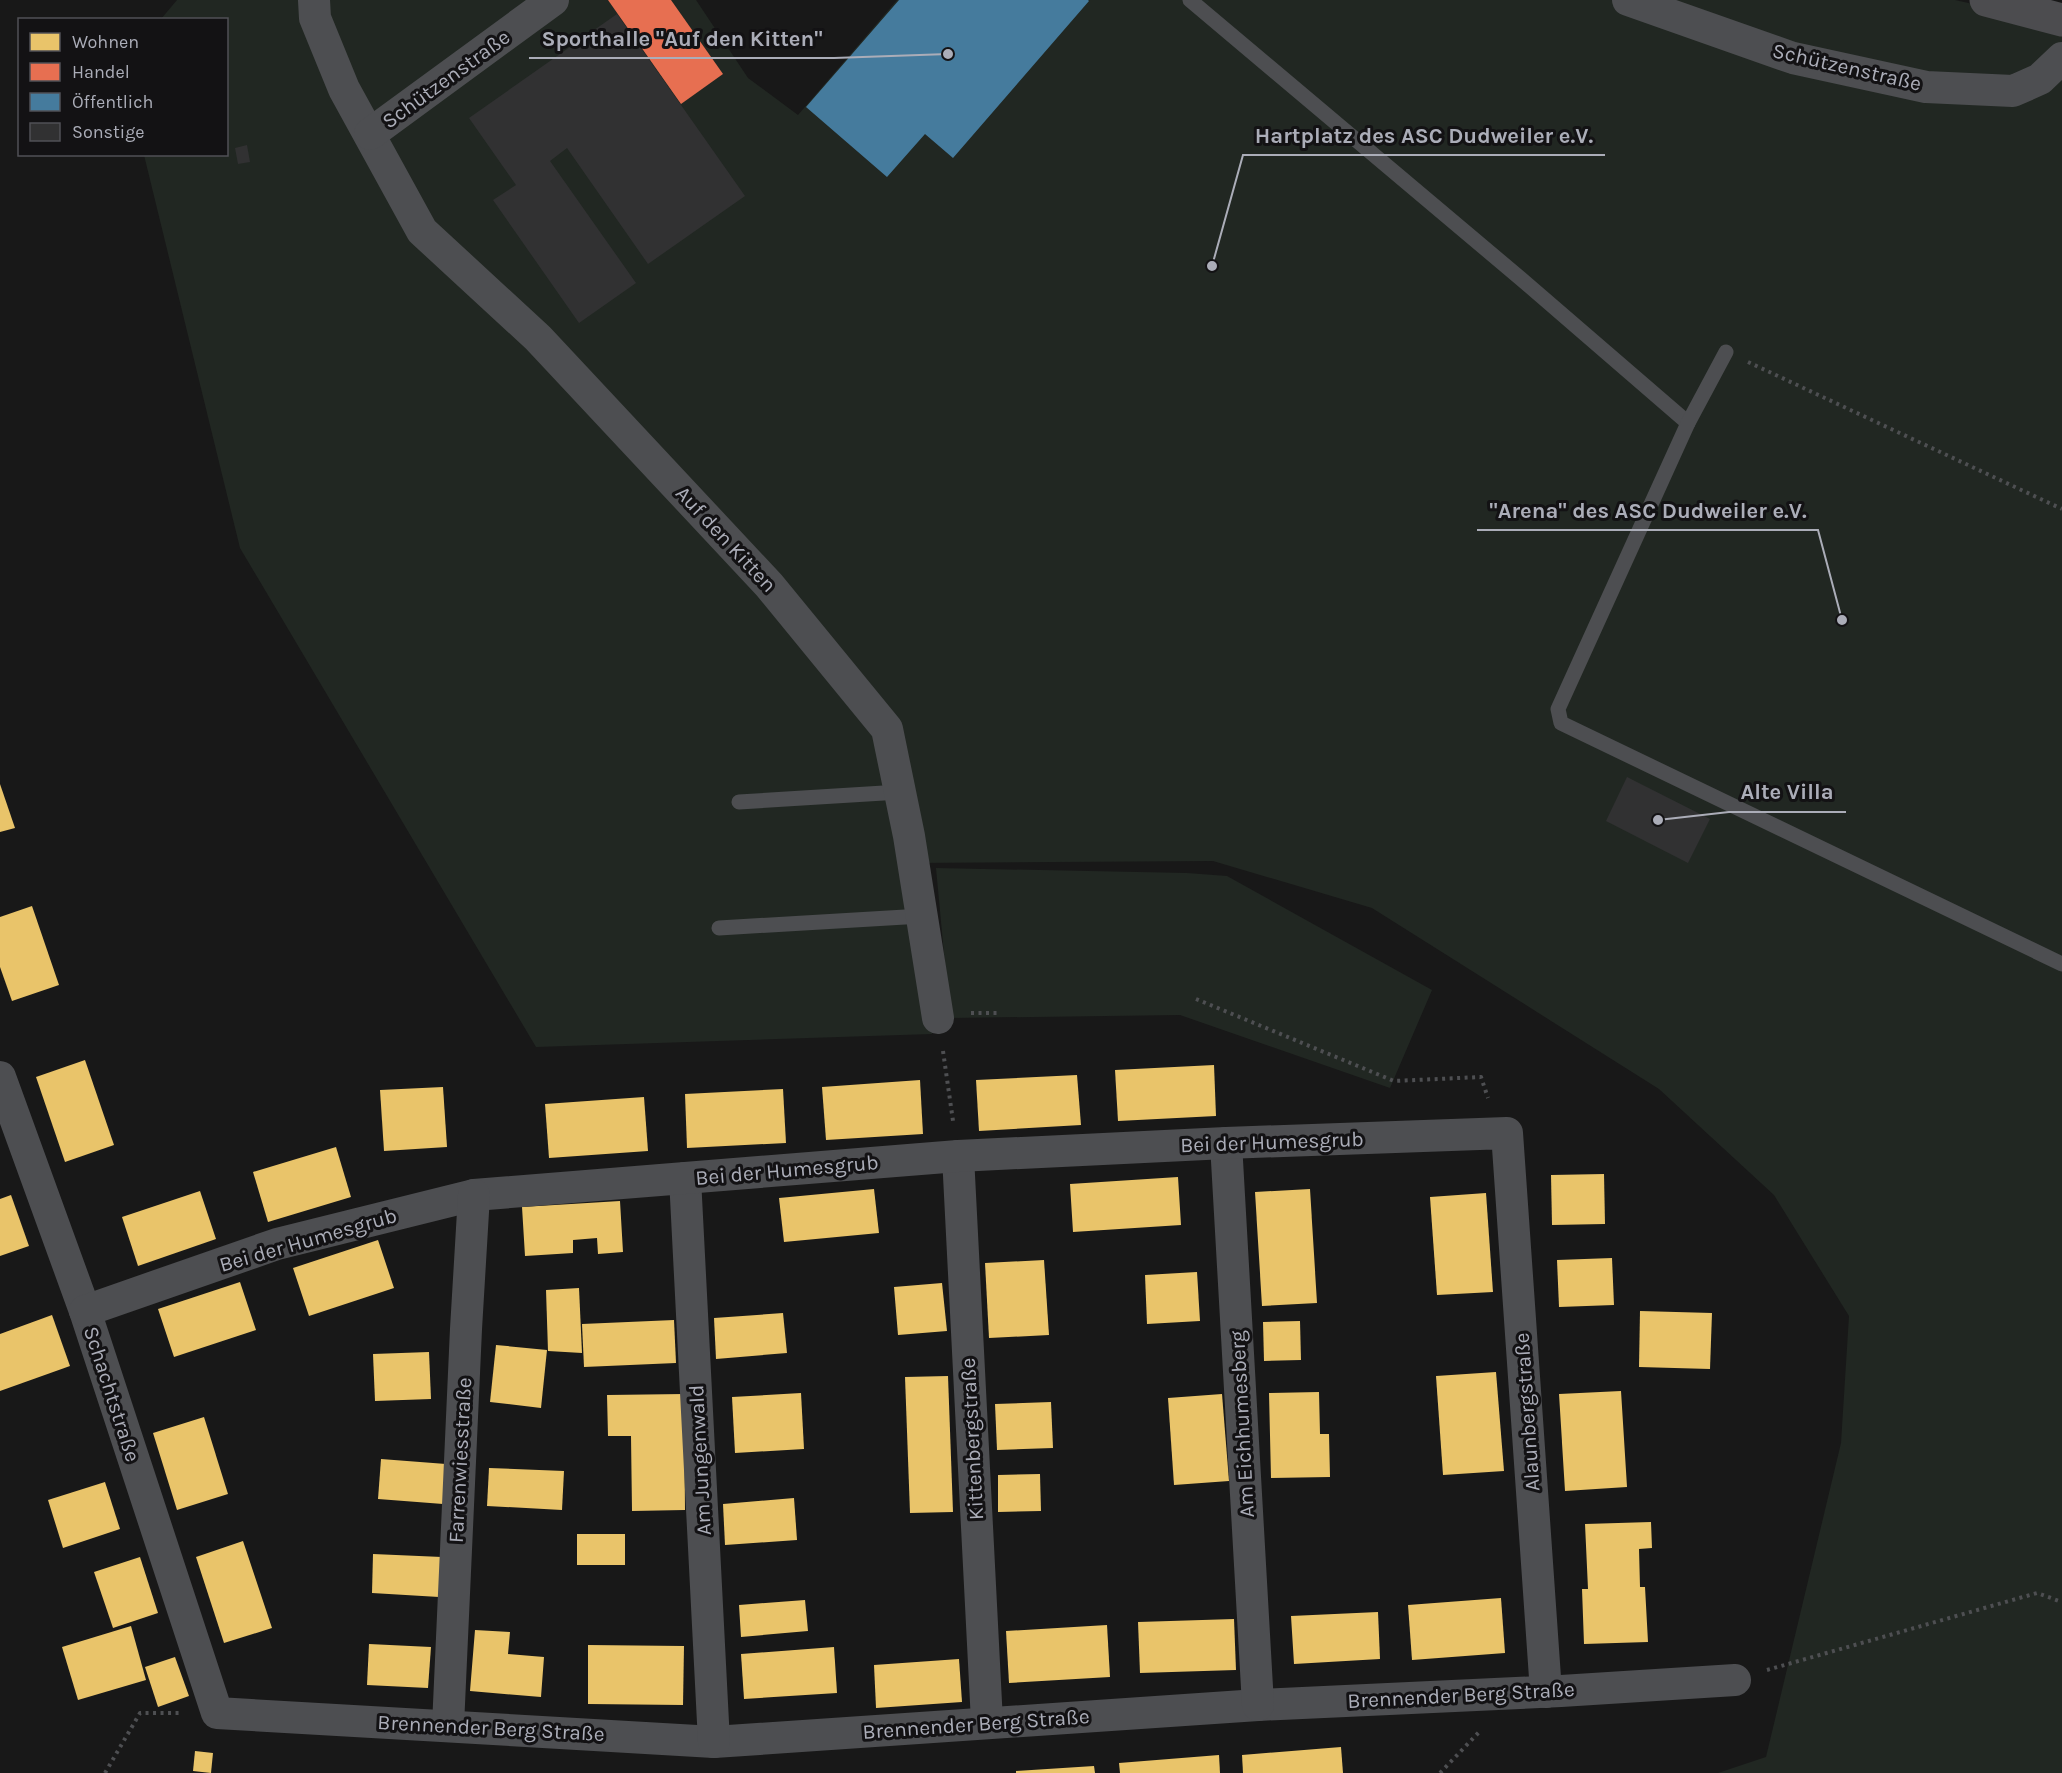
<svg xmlns="http://www.w3.org/2000/svg" width="2062" height="1773" font-family="Karla,sans-serif">
  <style>
    .green { fill: #212722 }
    .homes { fill: #e9c46a }
    .shops { fill: #e76f51 }
    .public { fill: #457b9d }
    .building { fill: #313132 }
    .lines { fill: none; stroke-linecap: round; stroke-linejoin: round }
    .path { stroke: #4e4f52; stroke-width: 4; stroke-dasharray: 3 4.5; stroke-linecap: butt }
    .lane { stroke: #4d4e51; stroke-width: 15 }
    .street { stroke: #4d4e51; stroke-width: 32 }
    .secondary { stroke: #4c4c4f; stroke-width: 33 }
    .labels { text-anchor: middle; stroke-width: 6; stroke-linejoin: round; paint-order: stroke }
    .street-label { font-size: 21px; fill: #abadb8; stroke: #131214 }
    .leader { fill: none; stroke: #abadb8; stroke-width: 2 }
    .callout-dot { fill: #abadb8; stroke: #131214; stroke-width: 2 }
    .callout-label { font-size: 22px; text-anchor: middle; font-weight: bold; fill: #abadb8; stroke: #131214; stroke-width: 6; stroke-linejoin: round; paint-order: stroke }
  </style>
  <rect width="100%" height="100%" fill="#181818"/>
  <g class="green">
    <polygon points="177,0 696,0 748,78 798,115 897,0 1955,0 2062,24 2062,1773 1718,1773 1766,1757 1841,1443 1849,1316 1774,1195 1659,1089 1372,908 1213,861 909,863 932,1034 536,1047 240,548 144,155 226,154 226,20 161,19"/>
    <polygon points="936,868 1187,873 1227,876 1432,990 1390,1088 1180,1015 950,1018"/>
  </g>
  <g class="homes">
    <polygon points="0,784 15,828 0,832"/>
    <polygon points="32,906 59,985 12,1001 0,967 0,917"/>
    <polygon points="85,1060 114,1145 65,1162 36,1077"/>
    <polygon points="1214,1065 1216,1116 1118,1121 1115,1070"/>
    <polygon points="1077,1075 1081,1125 979,1131 976,1080"/>
    <polygon points="920,1080 923,1134 826,1140 822,1087"/>
    <polygon points="443,1087 447,1147 384,1151 380,1090"/>
    <polygon points="783,1089 786,1143 687,1148 685,1094"/>
    <polygon points="644,1097 648,1151 549,1158 545,1104"/>
    <polygon points="336,1147 351,1197 268,1222 253,1172"/>
    <polygon points="1604,1174 1605,1224 1552,1225 1551,1175"/>
    <polygon points="1178,1177 1181,1225 1073,1232 1070,1184"/>
    <polygon points="874,1189 879,1233 784,1242 779,1198"/>
    <polygon points="1310,1189 1317,1303 1262,1306 1255,1192"/>
    <polygon points="200,1191 216,1239 138,1266 122,1217"/>
    <polygon points="1486,1193 1493,1292 1437,1295 1430,1197"/>
    <polygon points="11,1195 29,1246 0,1256 0,1199"/>
    <polygon points="620,1201 623,1252 598,1254 597,1238 573,1240 573,1253 525,1256 522,1207"/>
    <polygon points="378,1240 394,1288 309,1316 293,1268"/>
    <polygon points="1612,1258 1614,1305 1559,1307 1557,1260"/>
    <polygon points="1044,1260 1049,1335 989,1338 985,1263"/>
    <polygon points="1197,1272 1200,1321 1147,1324 1145,1275"/>
    <polygon points="240,1282 256,1330 174,1357 158,1309"/>
    <polygon points="942,1283 947,1331 898,1335 894,1287"/>
    <polygon points="579,1288 582,1353 548,1351 546,1290"/>
    <polygon points="1640,1311 1712,1313 1710,1369 1639,1367"/>
    <polygon points="783,1313 787,1353 716,1359 714,1318"/>
    <polygon points="52,1315 70,1366 0,1391 0,1334"/>
    <polygon points="674,1320 676,1363 584,1367 582,1324"/>
    <polygon points="1300,1321 1301,1360 1264,1361 1263,1322"/>
    <polygon points="496,1345 547,1350 541,1408 490,1402"/>
    <polygon points="429,1352 431,1399 375,1401 373,1354"/>
    <polygon points="1496,1372 1504,1471 1443,1475 1436,1376"/>
    <polygon points="948,1376 953,1512 910,1513 905,1377"/>
    <polygon points="1621,1391 1627,1487 1565,1491 1559,1394"/>
    <polygon points="1319,1392 1320,1434 1329,1434 1330,1477 1271,1478 1269,1393"/>
    <polygon points="801,1393 804,1449 735,1453 732,1397"/>
    <polygon points="684,1394 685,1510 632,1511 631,1436 608,1436 607,1395"/>
    <polygon points="1222,1394 1229,1481 1174,1485 1168,1398"/>
    <polygon points="1051,1402 1053,1448 997,1450 995,1404"/>
    <polygon points="204,1417 228,1494 177,1510 153,1433"/>
    <polygon points="381,1459 446,1464 443,1504 378,1499"/>
    <polygon points="489,1468 564,1471 562,1510 487,1506"/>
    <polygon points="1040,1474 1041,1511 998,1512 998,1475"/>
    <polygon points="105,1482 120,1529 63,1548 48,1500"/>
    <polygon points="794,1498 797,1540 725,1545 723,1504"/>
    <polygon points="1651,1522 1652,1548 1639,1549 1640,1587 1645,1587 1648,1642 1584,1644 1582,1589 1588,1589 1585,1524"/>
    <rect x="577" y="1534" width="48" height="31"/>
    <polygon points="243,1541 272,1628 224,1643 196,1557"/>
    <polygon points="373,1554 442,1557 439,1597 372,1593"/>
    <polygon points="140,1557 158,1613 113,1628 94,1572"/>
    <polygon points="1501,1598 1505,1653 1412,1660 1408,1605"/>
    <polygon points="805,1600 808,1631 741,1637 739,1605"/>
    <polygon points="1378,1612 1380,1659 1294,1664 1291,1616"/>
    <polygon points="1234,1619 1236,1670 1140,1673 1138,1622"/>
    <polygon points="1107,1625 1110,1677 1009,1683 1006,1631"/>
    <polygon points="131,1626 146,1680 78,1700 62,1647"/>
    <polygon points="475,1630 510,1632 508,1654 544,1657 541,1697 470,1691"/>
    <polygon points="369,1644 431,1647 428,1688 367,1685"/>
    <polygon points="588,1645 684,1646 683,1705 588,1704"/>
    <polygon points="834,1647 837,1693 744,1699 741,1654"/>
    <polygon points="175,1657 189,1696 158,1707 145,1667"/>
    <polygon points="959,1659 962,1702 876,1708 874,1665"/>
    <polygon points="1341,1747 1343,1773 1243,1773 1242,1755"/>
    <polygon points="195,1751 213,1753 211,1773 193,1771"/>
    <polygon points="1219,1755 1220,1773 1120,1773 1119,1763"/>
    <polygon points="1094,1766 1095,1773 1016,1773 1016,1771"/>
  </g>
  <polygon class="shops" points="608,0 671,0 723,74 681,104"/>
  <polygon class="public" points="899,0 1088,0 1089,1 953,158 925,134 887,177 806,107"/>
  <g class="building">
    <polygon points="617,14 745,196 648,264 567,148 550,161 636,283 579,323 493,200 516,185 469,118"/>
    <polygon points="247,145 250,162 238,164 235,148"/>
    <polygon points="1627,777 1710,819 1688,863 1606,821"/>
  </g>
  <g class="lines">
    <g class="path">
      <polyline points="1748,362 2062,509"/>
      <polyline points="1196,999 1394,1081 1481,1077 1488,1098"/>
      <polyline points="971,1013 999,1013"/>
      <polyline points="943,1051 953,1121"/>
      <polyline points="1767,1670 2037,1593 2062,1602"/>
      <polyline points="105,1773 140,1713 180,1713"/>
      <polyline points="1440,1773 1481,1730"/>
    </g>
    <g class="lane">
      <polyline points="1190,0 1520,278 1688,423"/>
      <polyline points="1726,352 1688,423 1558,709 1561,723 2062,964"/>
      <polyline points="739,802 900,792"/>
      <polyline points="719,928 922,916"/>
    </g>
    <g class="street">
      <polyline points="314,0 315,18 344,89 422,231 538,338 769,585 887,729 909,836 938,1018"/>
      <polyline points="1628,0 1793,58 1926,87 2013,91 2040,79 2062,58"/>
      <polyline points="370,134 553,0"/>
      <polyline points="0,1077 85,1311 217,1713 714,1742 1258,1705 1561,1691 1735,1680"/>
      <polyline points="1226,1143 1258,1705"/>
      <polyline points="958,1156 987,1722"/>
      <polyline points="685,1178 714,1742"/>
      <polyline points="85,1311 277,1244 474,1195 958,1156 1226,1143 1507,1133 1546,1692"/>
      <polyline points="448,1726 466,1329 474,1195"/>
    </g>
    <polyline class="secondary" points="1986,0 2062,20"/>
  </g>
  <g class="labels">
    <g class="street-label">
      <text transform="translate(1847 67) rotate(13)" y="7">Schützenstraße</text>
      <text transform="translate(446 79) rotate(-36)" y="7">Schützenstraße</text>
      <text transform="translate(726 539) rotate(47)" y="7">Auf den Kitten</text>
      <text transform="translate(1272 1142) rotate(-2)" y="7">Bei der Humesgrub</text>
      <text transform="translate(787 1170) rotate(-5)" y="7">Bei der Humesgrub</text>
      <text transform="translate(308 1240) rotate(-16)" y="7">Bei der Humesgrub</text>
      <text transform="translate(112 1394) rotate(72)" y="7">Schachtstraße</text>
      <text transform="translate(1527 1412) rotate(-94)" y="7">Alaunbergstraße</text>
      <text transform="translate(1242 1424) rotate(-93)" y="7">Am Eichhumesberg</text>
      <text transform="translate(972 1439) rotate(-93)" y="7">Kittenbergstraße</text>
      <text transform="translate(460 1460) rotate(-87)" y="7">Farrenwiesstraße</text>
      <text transform="translate(700 1460) rotate(-93)" y="7">Am Jungenwald</text>
      <text transform="translate(1461 1695) rotate(-3)" y="7">Brennender Berg Straße</text>
      <text transform="translate(976 1724) rotate(-4)" y="7">Brennender Berg Straße</text>
      <text transform="translate(491 1728) rotate(3)" y="7">Brennender Berg Straße</text>
    </g>
  </g>
  <path class="leader" d="M948 54L834 58H529M1212 266L1243 155H1605M1842 620L1818 530H1477M1658 820L1729 812H1846"/>
  <g class="callout-dot">
    <circle cx="948" cy="54" r="6"/>
    <circle cx="1212" cy="266" r="6"/>
    <circle cx="1842" cy="620" r="6"/>
    <circle cx="1658" cy="820" r="6"/>
  </g>
  <g class="callout-label">
    <text x="682" y="46">Sporthalle "Auf den Kitten"</text>
    <text x="1424" y="143">Hartplatz des ASC Dudweiler e.V.</text>
    <text x="1648" y="518">"Arena" des ASC Dudweiler e.V.</text>
    <text x="1787" y="799">Alte Villa</text>
  </g>
  <rect x="18" y="18" width="210" height="138" fill="#131214" stroke="#505056" stroke-width="1.5"/>
  <rect x="30" y="33" width="30" height="18" fill="#e9c46a" stroke="#505056" stroke-width="1.5"/>
  <text x="72" y="48" font-size="18" fill="#abadb8">Wohnen</text>
  <rect x="30" y="63" width="30" height="18" fill="#e76f51" stroke="#505056" stroke-width="1.5"/>
  <text x="72" y="78" font-size="18" fill="#abadb8">Handel</text>
  <rect x="30" y="93" width="30" height="18" fill="#457b9d" stroke="#505056" stroke-width="1.5"/>
  <text x="72" y="108" font-size="18" fill="#abadb8">Öffentlich</text>
  <rect x="30" y="123" width="30" height="18" fill="#313132" stroke="#505056" stroke-width="1.5"/>
  <text x="72" y="138" font-size="18" fill="#abadb8">Sonstige</text>
</svg>
